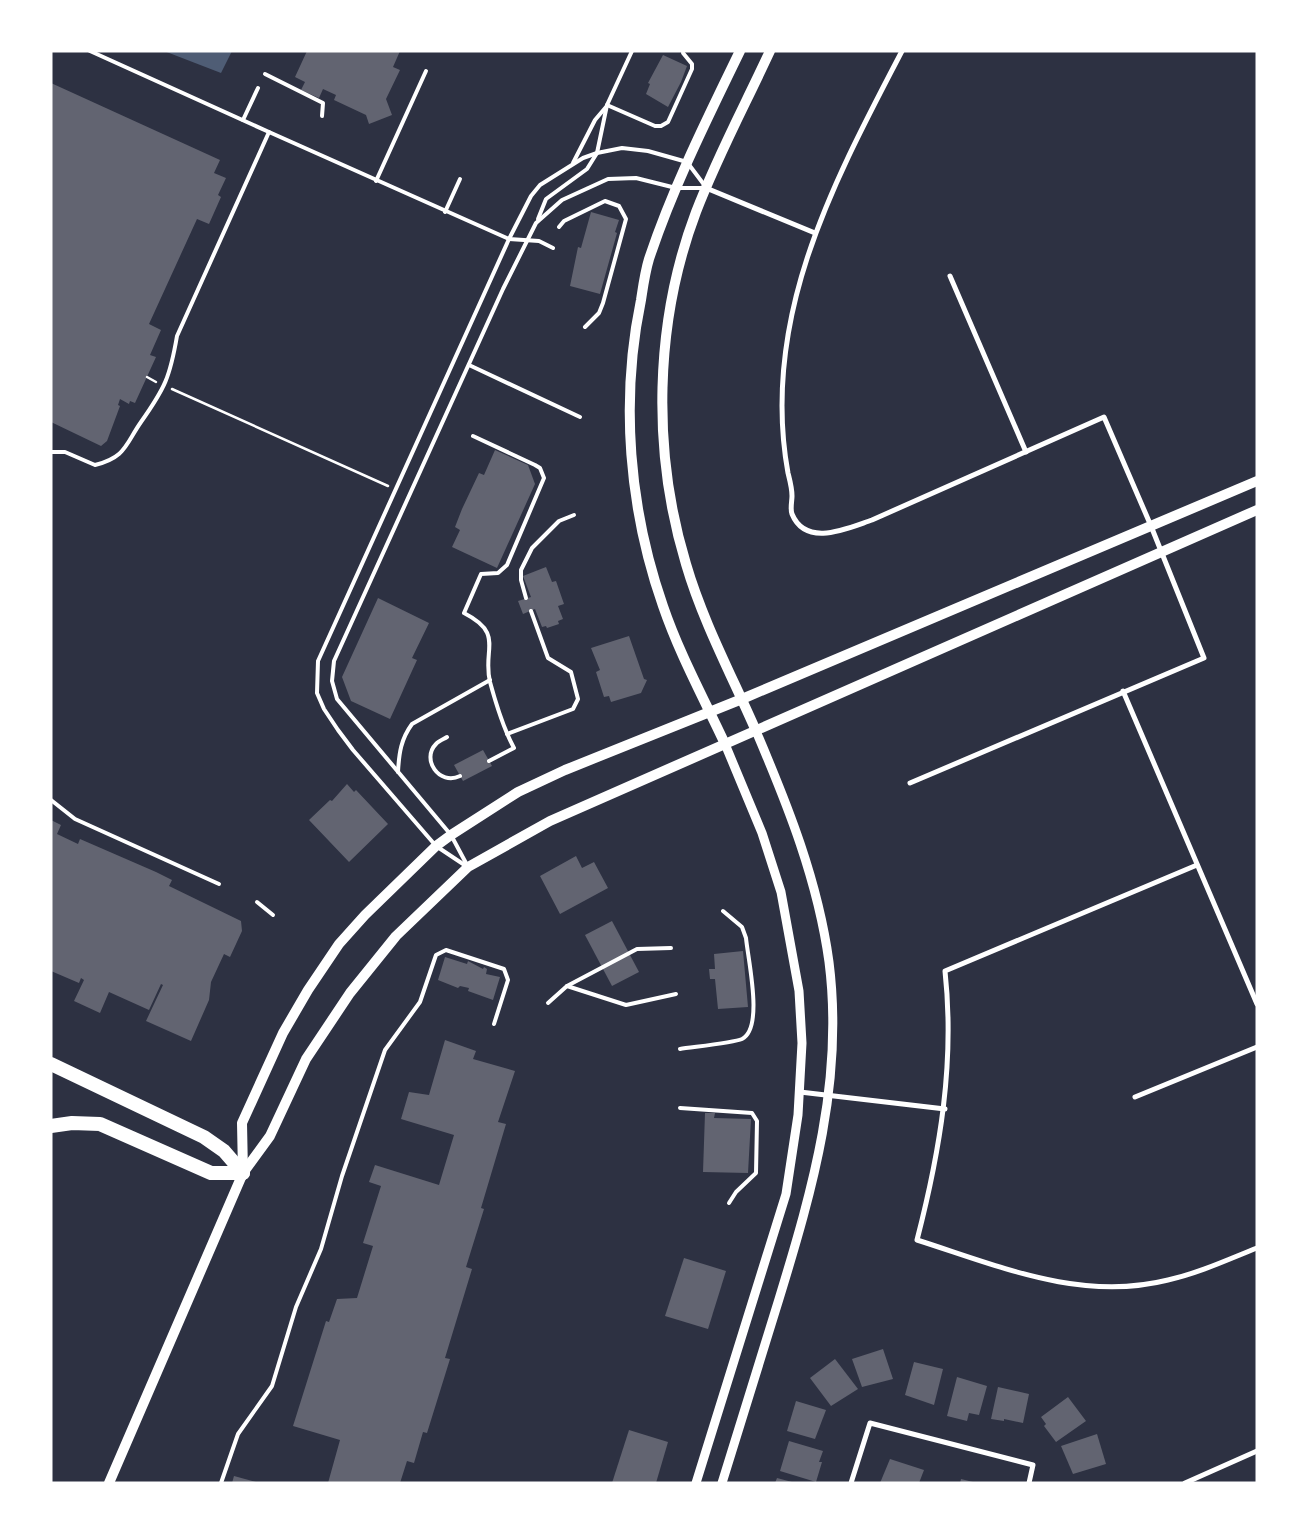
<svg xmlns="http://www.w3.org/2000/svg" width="1308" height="1534" font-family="'Libre Baskerville',serif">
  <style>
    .water { fill: #4f5d75 }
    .building { fill: #626471 }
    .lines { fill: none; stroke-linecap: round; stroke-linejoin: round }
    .path { stroke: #fff; stroke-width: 2.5 }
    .service { stroke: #fff; stroke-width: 4 }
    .minor { stroke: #fff; stroke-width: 5 }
    .tertiary { stroke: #fff; stroke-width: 9 }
    .secondary { stroke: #fff; stroke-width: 10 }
    .motorway { stroke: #fff; stroke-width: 14 }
  </style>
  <rect width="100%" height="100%" fill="#2d3142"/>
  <polygon class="water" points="164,51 232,51 221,73"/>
  <g class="building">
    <polygon points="307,51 400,51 393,67 400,70 386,99 392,115 369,124 366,115 334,100 336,95 323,89 319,98 301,90 305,82 295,77"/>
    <polygon points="663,55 687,66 681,82 668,107 646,94 650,84 648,83"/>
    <polygon points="51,83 220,160 214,173 226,178 218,195 221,197 209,224 197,219 149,324 161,330 150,355 156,357 135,403 130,401 129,404 120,399 118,405 120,406 107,441 101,446 51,422"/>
    <polygon points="591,212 619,220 615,232 617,233 600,294 570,286 578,247 581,248"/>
    <polygon points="495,450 528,465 535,484 497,568 452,547 460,530 455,527 462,509 479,473 484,475"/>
    <polygon points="546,567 552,582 556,581 564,604 558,606 563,619 558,621 559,624 547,628 546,626 542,627 535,609 523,614 518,601 531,597 523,576"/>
    <polygon points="378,598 429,623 412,658 417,660 390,719 351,701 342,677"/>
    <polygon points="629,636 644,679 647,680 641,693 611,702 609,696 604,697 596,672 600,670 591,648"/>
    <polygon points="483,750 492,766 463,781 454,765"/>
    <polygon points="347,784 354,792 356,790 388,824 349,862 309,820 330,800 332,801"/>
    <polygon points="51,820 61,825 57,834 78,844 80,839 156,872 172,880 169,886 241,921 242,931 230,957 224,954 211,982 209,1000 191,1041 146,1021 163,985 161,984 149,1010 109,992 100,1013 74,1001 84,980 81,978 79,983 51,971"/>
    <polygon points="576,856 582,868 594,862 608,888 560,914 540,876"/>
    <polygon points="612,921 639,972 612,986 585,935"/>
    <polygon points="743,951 748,1007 718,1009 715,979 710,979 709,969 715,969 714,954"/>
    <polygon points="445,957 467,964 468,961 483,969 484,967 487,969 486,974 500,977 493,1000 468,991 469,988 460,986 458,988 438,980"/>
    <polygon points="445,1040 476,1051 473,1059 515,1071 498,1122 506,1124 481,1208 484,1209 466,1267 472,1269 445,1358 450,1359 427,1433 423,1432 414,1463 407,1461 400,1483 328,1483 340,1440 293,1426 326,1321 329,1322 337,1299 357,1298 373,1246 363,1243 381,1186 369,1182 375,1165 439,1185 454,1135 401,1119 409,1092 429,1095"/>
    <polygon points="705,1113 715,1113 714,1118 751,1119 748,1173 703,1172"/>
    <polygon points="684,1258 726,1271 708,1329 665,1316"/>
    <polygon points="883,1349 893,1379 862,1387 852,1359"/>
    <polygon points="835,1359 858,1389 831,1406 810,1378"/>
    <polygon points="914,1362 943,1369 934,1405 905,1395"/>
    <polygon points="957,1377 987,1386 979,1415 969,1413 967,1421 947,1416"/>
    <polygon points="998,1387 1029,1394 1023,1423 1004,1419 1004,1421 991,1419"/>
    <polygon points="1068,1397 1086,1421 1056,1442 1044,1426 1046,1424 1041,1417"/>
    <polygon points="796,1401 826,1410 815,1439 787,1431"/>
    <polygon points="629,1430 668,1442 656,1483 612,1483"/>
    <polygon points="1097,1434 1106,1464 1073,1474 1061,1446"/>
    <polygon points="789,1441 823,1451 819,1462 822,1462 816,1482 780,1471"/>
    <polygon points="890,1459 924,1470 919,1483 880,1483"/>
    <polygon points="234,1476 256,1482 256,1483 232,1483"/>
    <polygon points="777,1478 792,1482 792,1483 775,1483"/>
    <polygon points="961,1479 973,1482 973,1483 960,1483"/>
  </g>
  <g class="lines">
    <g class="path">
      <polyline points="147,377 156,382"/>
      <polyline points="172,389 388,486"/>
    </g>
    <g class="service">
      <polyline points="90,51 269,132"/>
      <polyline points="265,74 323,103 322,116"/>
      <polyline points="607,105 655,126 661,126 668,122 692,69 692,64 683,53"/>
      <polyline points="243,120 258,88"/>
      <polyline points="573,163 595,120 606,107"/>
      <polyline points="376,181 426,71"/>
      <polyline points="445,212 460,179"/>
      <polyline points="538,219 546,199 587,169 597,153 607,105 632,51"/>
      <polyline points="559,227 564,221 605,201 619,206 626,219 603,303 599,313 585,327"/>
      <polyline points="469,365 580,417"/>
      <path d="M473 436 535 465 540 468 544 478 507 565 498 573 481 574 464 613C505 634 482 649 490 682 496 704 503 728 514 748L489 761"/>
      <path d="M51 452H65L95 465C126 457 125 445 141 422 165 388 170 377 177 336L269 132 509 239 539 241 553 248"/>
      <polyline points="526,598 521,580 521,570 532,548 559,521 574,515"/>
      <polyline points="507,734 573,709 578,699 571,672 548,658 531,611"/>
      <path d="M447 737C444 739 439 741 436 744 421 759 439 786 460 776"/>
      <path d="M398 772C399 753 401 739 412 724L490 680"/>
      <polyline points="51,800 75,819 219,884"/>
      <polyline points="467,865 451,835 337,699 332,681 334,661 503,289 536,223 562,200 608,179 636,178 676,188 704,188"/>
      <polyline points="466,866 436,846 353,750 338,730 324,709 317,693 318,661 509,239 531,196 540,185 583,158 597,153 622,148 648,151 687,162 705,186"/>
      <polyline points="257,902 273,915"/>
      <polyline points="567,986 626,1005 676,994"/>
      <polyline points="548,1003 567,986 637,949 671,948"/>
      <path d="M680 1049C692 1047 733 1043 742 1039 764 1028 748 960 746 938L742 927 723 911"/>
      <polyline points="680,1108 752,1113 757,1121 756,1173 736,1192 729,1203"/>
      <polyline points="221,1483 238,1434 272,1386 296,1307 321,1249 342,1176 385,1050 420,1002 436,955 446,950 504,969 508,980 494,1024"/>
    </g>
    <g class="minor">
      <path d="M902 51C833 183 760 319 788 473 790 481 792 488 792 496 792 501 790 509 792 514 806 548 848 528 872 520L1104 417 1151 526 1204 658 910 783"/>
      <polyline points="706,188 815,233"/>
      <polyline points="950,276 1026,452"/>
      <polyline points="1123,691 1257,1004"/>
      <path d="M1197 865 945 971C955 1063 940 1151 917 1240 999 1266 1081 1302 1168 1280 1199 1273 1227 1260 1257 1248"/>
      <polyline points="800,1092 945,1109"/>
      <polyline points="1135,1097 1257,1047"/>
      <polyline points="851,1483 870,1423 1033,1465 1029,1483"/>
      <polyline points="1185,1483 1257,1451"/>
    </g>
    <g class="tertiary">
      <polyline points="696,1483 786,1194 798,1115 802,1043 799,991 781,892 762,833 725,744"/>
      <path d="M722 1483C741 1422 760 1361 779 1299 813 1188 844 1080 829 962 818 881 788 806 756 731"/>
    </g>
    <g class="secondary">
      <path d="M756 731C732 676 703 622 686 564 652 452 654 323 696 212 717 157 745 105 770 51"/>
      <path d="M725 744C704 699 679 653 663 606 629 509 620 401 641 300 643 287 645 272 649 259 673 187 707 119 740 51"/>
      <polyline points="243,1173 242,1123 283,1033 308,990 339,944 365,915 436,846 451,835 518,792 565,770 742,699 1257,481"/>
      <polyline points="109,1483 243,1173 270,1136 306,1059 350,993 396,936 468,867 550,821 1257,510"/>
    </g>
    <g class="motorway">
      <polyline points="51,1064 204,1137 224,1151 243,1173"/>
      <polyline points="51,1126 72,1123 100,1124 211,1173 243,1173"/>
    </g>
  </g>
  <rect width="1308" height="1534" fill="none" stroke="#ffffff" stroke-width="105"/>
</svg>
